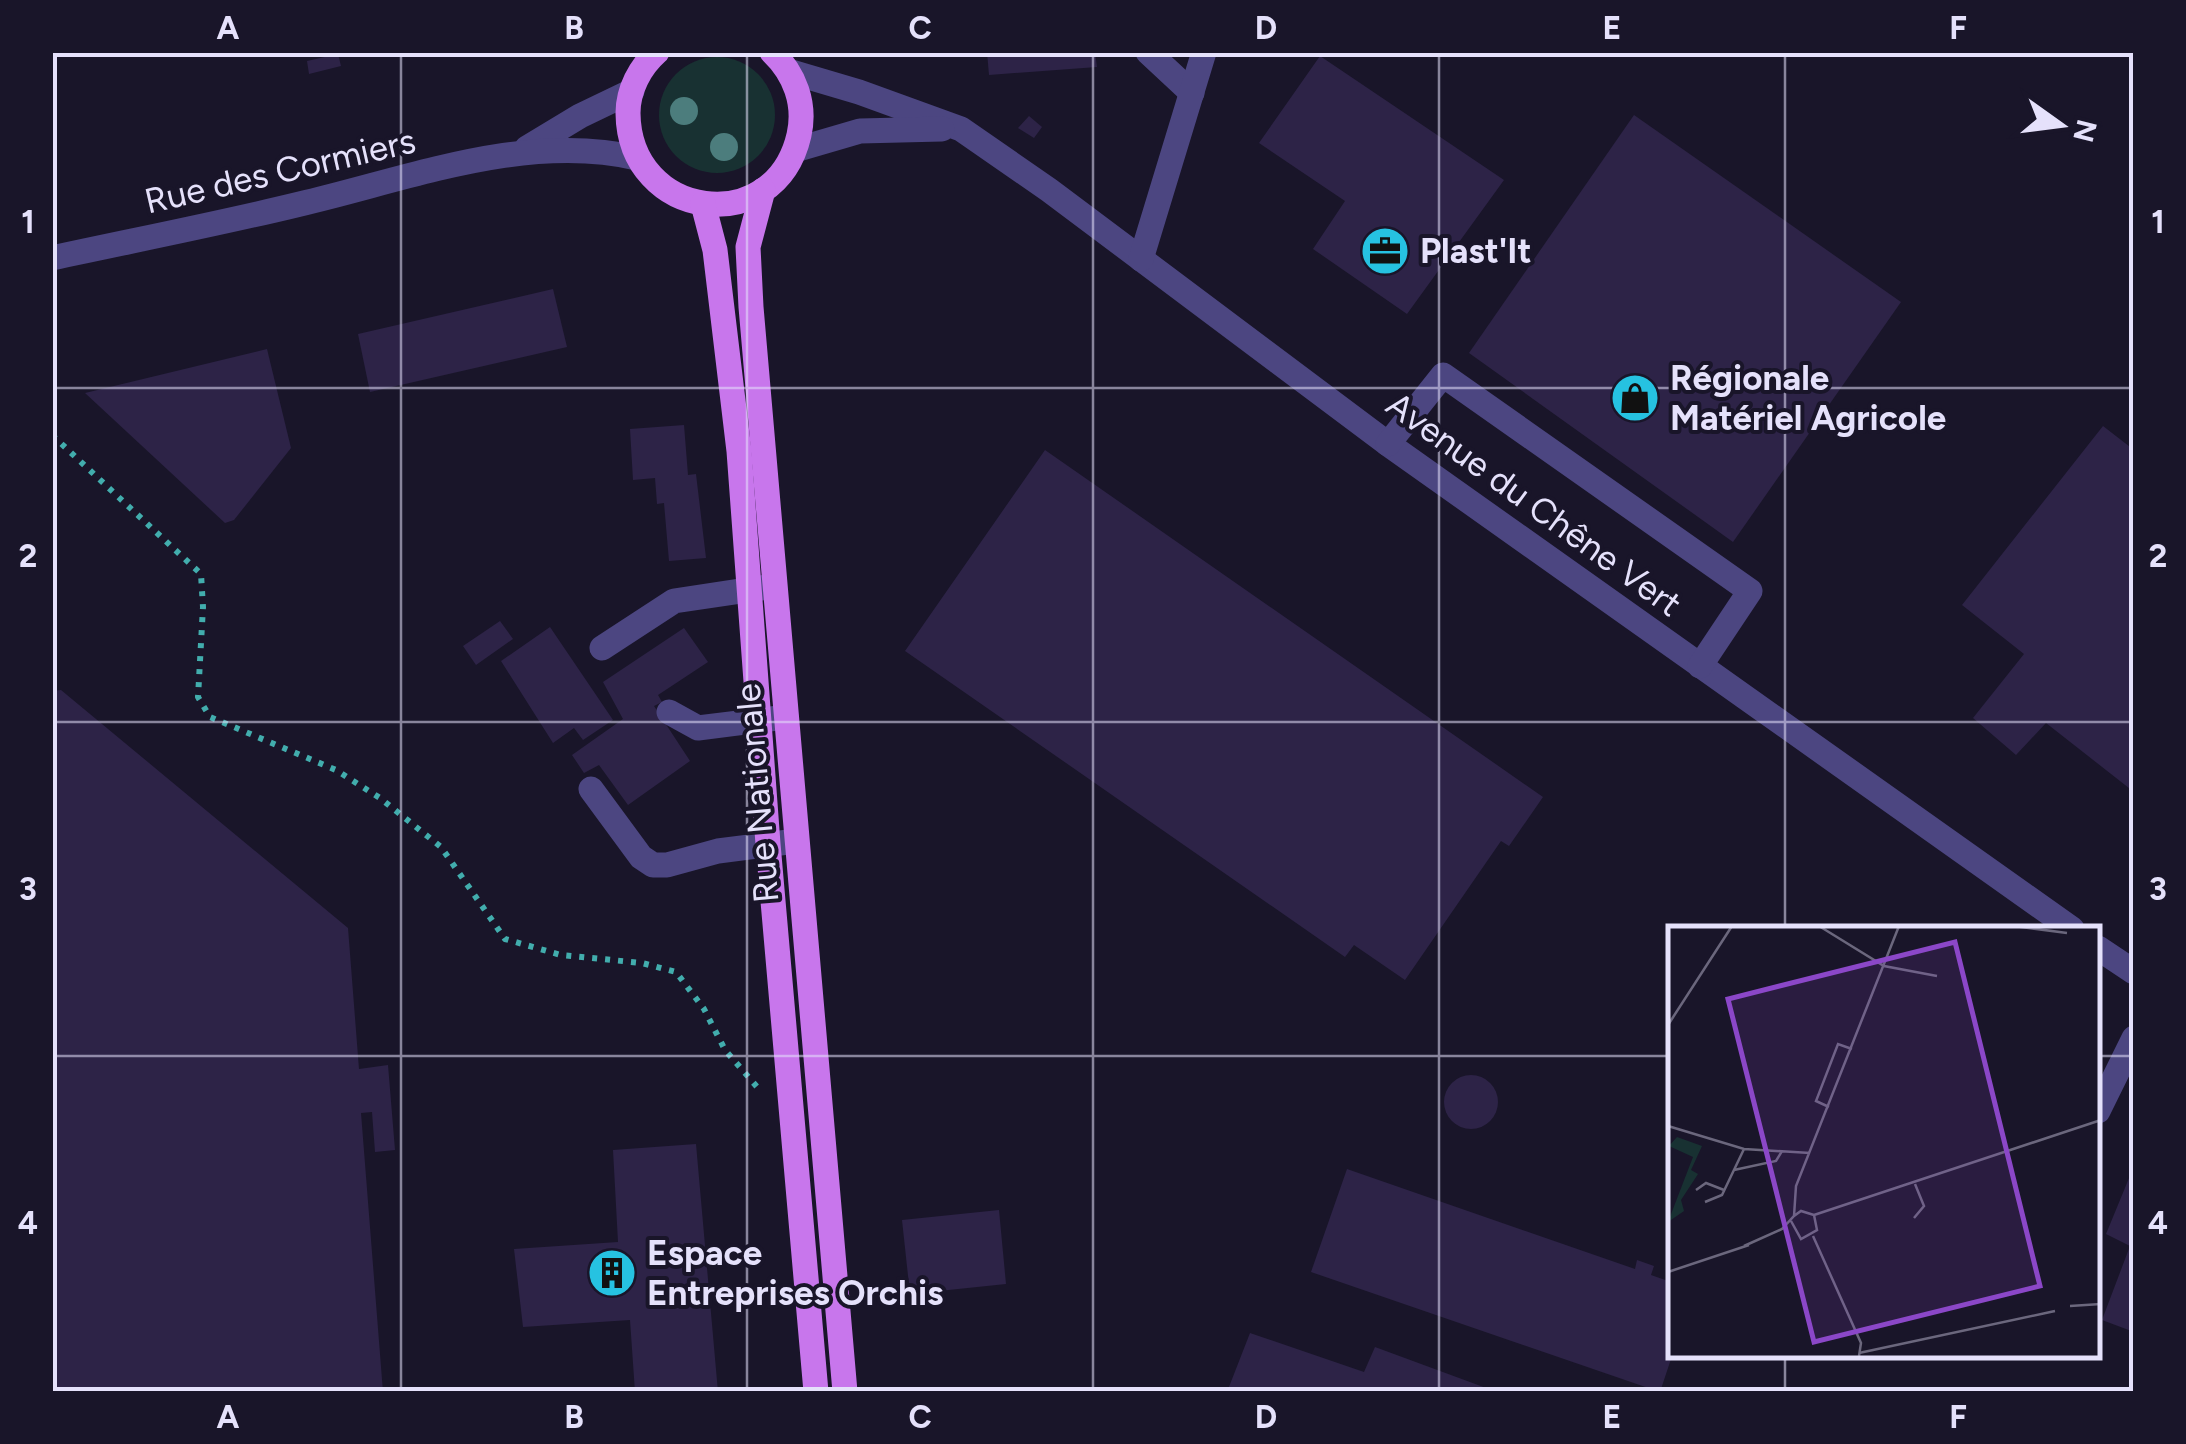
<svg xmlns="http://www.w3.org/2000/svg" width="2186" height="1444" font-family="Figtree,sans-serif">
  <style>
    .green { fill: #183132 }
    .building { fill: #2d2347 }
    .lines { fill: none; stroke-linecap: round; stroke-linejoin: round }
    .path { stroke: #42adad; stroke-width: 6; stroke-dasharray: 5 8; stroke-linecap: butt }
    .minor { stroke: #4c4681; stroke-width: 25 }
    .major { stroke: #c876ec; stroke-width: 25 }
    .tree { fill: #4c7d7d }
    .grid { fill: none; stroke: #e5e1fb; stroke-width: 2.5; stroke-opacity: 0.55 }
    .labels { text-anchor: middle; stroke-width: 8; stroke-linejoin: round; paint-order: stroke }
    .street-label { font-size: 35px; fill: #e5e1fb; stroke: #191529 }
    .poi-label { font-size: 35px; font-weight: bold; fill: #e5e1fb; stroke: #191529; text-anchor: start }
    .inset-road { fill: none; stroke: #6b677d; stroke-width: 2.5 }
    .view { fill: #8b47c8; fill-opacity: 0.15; stroke: #8b47c8; stroke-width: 5 }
    .inset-edge { fill: none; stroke: #e5e1fb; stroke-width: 5 }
    .neatline { fill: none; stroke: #e5e1fb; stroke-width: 4 }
    .grid-label { font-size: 32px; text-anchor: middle; font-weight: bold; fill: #e5e1fb }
  </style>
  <rect width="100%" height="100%" fill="#191529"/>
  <circle class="green" cx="717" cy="115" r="58"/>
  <g class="building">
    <polygon points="987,52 1095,52 1097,67 989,75"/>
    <polygon points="338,54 341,66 309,74 307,61"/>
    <polygon points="1320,56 1504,180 1407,314 1313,249 1345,201 1259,143"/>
    <polygon points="1634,115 1901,302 1733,542 1469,353"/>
    <polygon points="1029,116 1042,127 1034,138 1018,128"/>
    <polygon points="553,289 567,347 370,392 358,334"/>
    <polygon points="267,349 291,448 234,520 225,523 85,393"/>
    <polygon points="684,425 688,475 696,474 706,558 669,561 664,503 657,504 655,478 633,480 630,429"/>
    <polygon points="2103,426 2134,450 2134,792 2046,723 2016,755 1973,718 2024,654 1962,605"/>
    <polygon points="1045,450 1543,797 1509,846 1501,841 1405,980 1354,945 1345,957 905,651"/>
    <polygon points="500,621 513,639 476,665 463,646"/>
    <polygon points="550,627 613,720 583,740 574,728 553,743 501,661"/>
    <polygon points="684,628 708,662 658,695 662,702 654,706 690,761 628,805 599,765 584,773 572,755 623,719 603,682"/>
    <polygon points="61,690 348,928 359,1069 388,1065 395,1150 375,1152 372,1112 361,1113 383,1392 52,1392 52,691"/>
    <circle cx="1471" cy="1102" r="27"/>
    <polygon points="696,1144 718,1392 635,1392 630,1320 523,1327 514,1249 618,1242 613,1150"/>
    <polygon points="2134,1166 2134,1332 2102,1320 2130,1246 2106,1234"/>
    <polygon points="1347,1169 1635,1269 1637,1260 1654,1266 1651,1275 1671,1282 1672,1356 1660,1392 1311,1272"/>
    <polygon points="999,1210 1006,1284 910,1294 902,1220"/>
    <polygon points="1250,1333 1364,1372 1375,1347 1497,1392 1227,1392"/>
  </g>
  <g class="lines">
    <polyline class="path" points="52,435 201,574 203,607 198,697 210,717 336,770 380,798 441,847 505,939 561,955 642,963 676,972 704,1009 725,1050 758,1088"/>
    <g class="minor">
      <polyline points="1148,52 1192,93"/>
      <polyline points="788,71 859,92 961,129 1049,190 1388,444 2072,929"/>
      <polyline points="527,148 580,116 632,91"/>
      <polyline points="795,150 860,131 942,129"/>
      <path d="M52 258C135 240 218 224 300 204 408 179 526 132 637 158"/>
      <polyline points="1141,259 1204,52"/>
      <polyline points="1388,444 1443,375 1750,591 1700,666"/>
      <polyline points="602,648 674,601 774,586"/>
      <polyline points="669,712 698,728 786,717"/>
      <polyline points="591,789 641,857 653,865 667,865 718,851 796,841"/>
      <polyline points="2098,948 2134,972"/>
      <polyline points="2098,1111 2134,1038"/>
    </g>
    <g class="major">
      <path d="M657 52C640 67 628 90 628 113 629 220 775 240 799 135 806 104 795 74 772 52"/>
      <polyline points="763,190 748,247 751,307 845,1392"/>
      <polyline points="703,204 715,250 739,451 768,844 816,1392"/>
    </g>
  </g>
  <g class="tree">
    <circle cx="684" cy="111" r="14"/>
    <circle cx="724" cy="147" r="14"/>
  </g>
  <path class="grid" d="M401 52V1392M747 52V1392M1093 52V1392M1439 52V1392M1785 52V929M52 388H2134M52 722H2134M52 1056H1671M2098 1056H2134M1785 1356V1392"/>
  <defs>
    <g id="office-disc" transform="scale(2.5)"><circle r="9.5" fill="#26c2e1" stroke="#191529"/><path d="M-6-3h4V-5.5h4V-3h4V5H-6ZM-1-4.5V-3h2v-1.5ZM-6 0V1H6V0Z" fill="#111"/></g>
    <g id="shop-disc" transform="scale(2.5)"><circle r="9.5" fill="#26c2e1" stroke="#191529"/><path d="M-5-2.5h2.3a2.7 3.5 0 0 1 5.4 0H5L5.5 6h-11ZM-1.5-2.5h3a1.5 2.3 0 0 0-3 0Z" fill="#111"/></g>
    <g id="building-disc" transform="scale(2.5)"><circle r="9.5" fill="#26c2e1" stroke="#191529"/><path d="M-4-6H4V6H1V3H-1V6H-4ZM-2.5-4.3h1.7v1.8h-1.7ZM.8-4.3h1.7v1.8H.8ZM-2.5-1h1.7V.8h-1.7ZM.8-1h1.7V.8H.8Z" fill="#111"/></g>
  </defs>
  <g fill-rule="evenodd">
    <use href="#office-disc" x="1385" y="251"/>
    <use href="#shop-disc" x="1635" y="398"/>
    <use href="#building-disc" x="612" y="1273"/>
  </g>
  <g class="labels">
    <g class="street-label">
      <text transform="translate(280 171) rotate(-13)" y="12">Rue des Cormiers</text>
      <text transform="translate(1534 504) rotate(36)" y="12">Avenue du Chêne Vert</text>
      <text transform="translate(757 793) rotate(-95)" y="12">Rue Nationale</text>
    </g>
    <g class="poi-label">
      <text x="1420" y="263">Plast'It</text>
      <text x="1670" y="390">Régionale<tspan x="1670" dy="40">Matériel Agricole</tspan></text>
      <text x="647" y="1265">Espace<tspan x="647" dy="40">Entreprises Orchis</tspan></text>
    </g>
  </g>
  <g transform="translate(1668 926)">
    <rect width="432" height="432" fill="#191529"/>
    <path d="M9 211 34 220 23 244 30 248 13 274 16 285 0 296 25 231 1 220Z" fill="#183132"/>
    <path class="inset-road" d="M151 0 216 40 269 50M346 0 399 7M0 99 64 0M161 181 148 175 170 118 184 123M0 200 76 223 142 227M66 244 108 235 114 225M28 264 38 257 56 264M37 276 54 269 76 223M146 289 433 194M126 290 128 260 231 0M246 292 256 280 247 258M145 310 193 417 191 430M76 320 114 303 126 290 133 285 146 289 149 304 133 313 123 295M0 346 81 319M402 380 433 378M191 427 387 385"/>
    <path class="view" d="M287 16 372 360 146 416 60 73Z"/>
    <rect width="432" height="432" class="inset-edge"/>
  </g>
  <rect width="2186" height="1444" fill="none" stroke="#191529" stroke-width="110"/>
  <g transform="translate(2061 125) rotate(104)" stroke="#191529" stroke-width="8" paint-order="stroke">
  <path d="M0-8L18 38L0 25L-18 38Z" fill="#e5e1fb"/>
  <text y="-15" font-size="28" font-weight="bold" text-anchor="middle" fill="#e5e1fb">N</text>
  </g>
  <rect x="55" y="55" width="2076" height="1334" class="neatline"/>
  <g class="grid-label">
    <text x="228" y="39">A</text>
    <text x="574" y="39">B</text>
    <text x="920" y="39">C</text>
    <text x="1266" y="39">D</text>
    <text x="1612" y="39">E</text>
    <text x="1958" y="39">F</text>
    <text x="28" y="233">1</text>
    <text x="2158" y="233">1</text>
    <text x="28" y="567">2</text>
    <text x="2158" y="567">2</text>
    <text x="28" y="900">3</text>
    <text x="2158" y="900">3</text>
    <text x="28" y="1234">4</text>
    <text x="2158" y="1234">4</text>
    <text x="228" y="1428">A</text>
    <text x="574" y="1428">B</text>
    <text x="920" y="1428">C</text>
    <text x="1266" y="1428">D</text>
    <text x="1612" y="1428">E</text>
    <text x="1958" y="1428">F</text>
  </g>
</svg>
